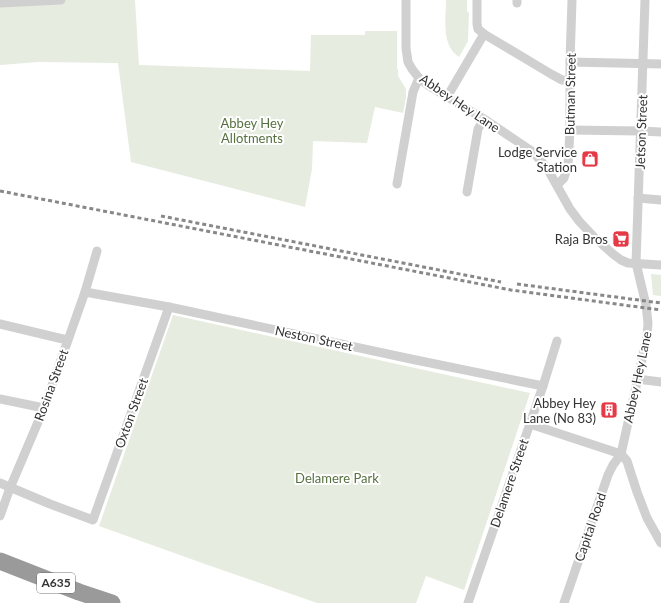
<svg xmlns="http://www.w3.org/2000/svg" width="661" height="603" font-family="Lato,sans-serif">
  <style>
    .green { fill: #e6ecdf }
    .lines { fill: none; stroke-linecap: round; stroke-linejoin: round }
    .street { stroke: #d0d0d0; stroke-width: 9 }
    .highway { stroke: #9a9a9a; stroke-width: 17 }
    .rail { stroke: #888; stroke-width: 3; stroke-dasharray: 4 3; stroke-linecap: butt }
    .labels { text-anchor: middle; stroke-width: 4; stroke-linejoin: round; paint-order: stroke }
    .shield { fill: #fff; stroke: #707070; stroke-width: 1 }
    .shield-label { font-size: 12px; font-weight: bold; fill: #333 }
    .street-label { font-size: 13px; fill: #333; stroke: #fff }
    .park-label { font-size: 13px; fill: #56703f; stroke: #fff }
    .poi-label { font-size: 13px; fill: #333; stroke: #fff; text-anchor: end }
  </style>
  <rect width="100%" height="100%" fill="#fff"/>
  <g class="green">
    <polygon points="0,0 135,0 139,65 310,71 311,35 365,35 365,31 397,31 397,69 398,70 398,76 406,89 406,98 403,113 375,107 367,143 313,141 312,169 305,207 131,162 118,63 38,62 0,65"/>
    <path d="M446 0H467V11L469 13 468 41 459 57C441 45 446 19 446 0Z"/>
    <polygon points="651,274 661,275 661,296 653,295"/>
    <polygon points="173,315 530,393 464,590 426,576 416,603 317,603 205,564 99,526"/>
  </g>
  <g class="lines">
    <g class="street">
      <polyline points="406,0 406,48 408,62 412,69 419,78 429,86 484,119 533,152 547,168 570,209 579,221 594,237 613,254 621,260 628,263 661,265"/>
      <polyline points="477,0 477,24 478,29 484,34 551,74 562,80 570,81"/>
      <polyline points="0,3 61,0"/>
      <polyline points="517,3 517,0"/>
      <polyline points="570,62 661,64"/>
      <polyline points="447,97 484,34"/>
      <polyline points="570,130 640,131 661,132"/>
      <polyline points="397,184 413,92 419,78"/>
      <polyline points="557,185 564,178 568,165 570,130 570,62 572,0"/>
      <polyline points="467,192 478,129 484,119"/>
      <polyline points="638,198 661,200"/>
      <polyline points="85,292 169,307 411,359 543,386"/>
      <polyline points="0,324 67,340"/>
      <polyline points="637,379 661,382"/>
      <polyline points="0,399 44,408"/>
      <polyline points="530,424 621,454"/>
      <polyline points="621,454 627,461 637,492 647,518 661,543"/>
      <polyline points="0,483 50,504 93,520 169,307"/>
      <polyline points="0,516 10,488 44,408 85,292 97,251"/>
      <polyline points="468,603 543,386 557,341"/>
      <polyline points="564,603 608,475 613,465 621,454 647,337 648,323 646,305 636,263 645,0"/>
    </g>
    <polyline class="highway" points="0,561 79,592 112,603"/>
    <g class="rail">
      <polyline points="0,191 511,290 661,310"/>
      <polyline points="161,216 501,282"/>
      <polyline points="517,284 661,303"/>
    </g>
  </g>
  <defs>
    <g id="shop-square" transform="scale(0.9)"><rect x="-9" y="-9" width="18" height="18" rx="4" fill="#e63946" stroke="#fff"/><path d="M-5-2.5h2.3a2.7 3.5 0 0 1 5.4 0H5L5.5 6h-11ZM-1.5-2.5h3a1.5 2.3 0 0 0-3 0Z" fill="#fff"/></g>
    <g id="supermarket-square" transform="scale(0.9)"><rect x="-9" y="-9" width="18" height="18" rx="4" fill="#e63946" stroke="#fff"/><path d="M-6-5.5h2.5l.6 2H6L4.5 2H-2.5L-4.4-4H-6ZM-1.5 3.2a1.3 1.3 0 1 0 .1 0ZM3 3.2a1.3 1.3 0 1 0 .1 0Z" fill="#fff"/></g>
    <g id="building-square" transform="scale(0.9)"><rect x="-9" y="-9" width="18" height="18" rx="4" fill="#e63946" stroke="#fff"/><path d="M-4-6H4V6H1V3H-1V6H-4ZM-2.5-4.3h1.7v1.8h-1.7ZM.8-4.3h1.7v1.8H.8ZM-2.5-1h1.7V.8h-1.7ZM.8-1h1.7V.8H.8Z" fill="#fff"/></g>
  </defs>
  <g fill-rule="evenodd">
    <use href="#shop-square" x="590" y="159"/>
    <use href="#supermarket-square" x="621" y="239"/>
    <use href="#building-square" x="609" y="410"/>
  </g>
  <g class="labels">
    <rect class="shield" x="37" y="573" width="38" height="20" rx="3"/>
    <g class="shield-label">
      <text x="56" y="587">A635</text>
    </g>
    <g class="street-label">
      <text transform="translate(570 94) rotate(-89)" y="5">Butman Street</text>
      <text transform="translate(460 103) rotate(34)" y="5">Abbey Hey Lane</text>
      <text transform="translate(641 132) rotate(-88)" y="5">Jetson Street</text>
      <text transform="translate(314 338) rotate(12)" y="5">Neston Street</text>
      <text transform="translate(637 377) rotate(-78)" y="5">Abbey Hey Lane</text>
      <text transform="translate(51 385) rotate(-70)" y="5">Rosina Street</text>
      <text transform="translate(131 413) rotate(-70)" y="5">Oxton Street</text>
      <text transform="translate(509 483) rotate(-71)" y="5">Delamere Street</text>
      <text transform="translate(590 527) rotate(-71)" y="5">Capital Road</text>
    </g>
    <g class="park-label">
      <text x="252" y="128">Abbey Hey<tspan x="252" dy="15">Allotments</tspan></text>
      <text x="337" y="483">Delamere Park</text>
    </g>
    <g class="poi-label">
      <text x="577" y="157">Lodge Service<tspan x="577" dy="15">Station</tspan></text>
      <text x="608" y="244">Raja Bros</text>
      <text x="596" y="408">Abbey Hey<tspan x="596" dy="15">Lane (No 83)</tspan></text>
    </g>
  </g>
</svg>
